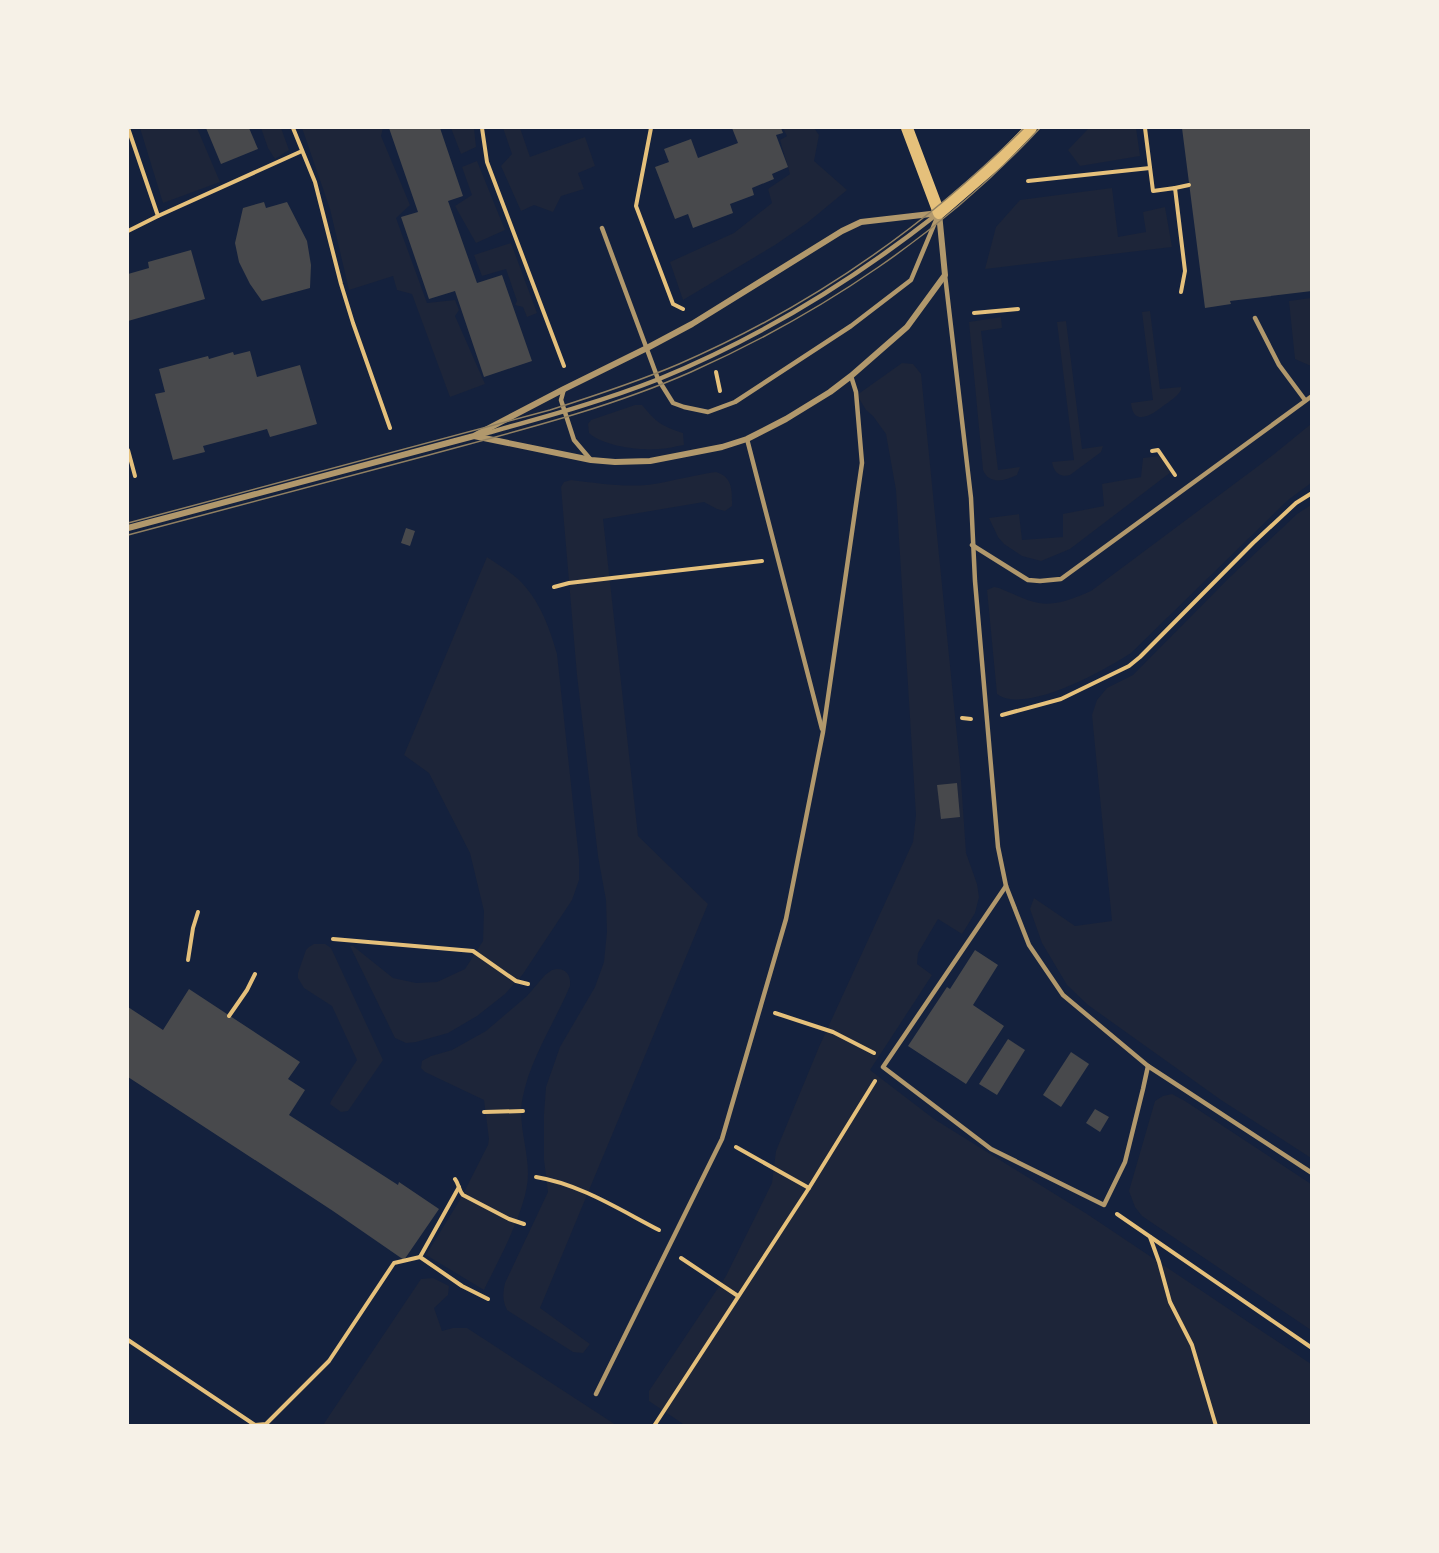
<svg xmlns="http://www.w3.org/2000/svg" width="1439" height="1553" font-family="'Zilla Slab',serif">
  <style>
    .green { fill: #1d2539 }
    .building { fill: #48494c }
    .lines { fill: none; stroke-linecap: round; stroke-linejoin: round }
    .path { stroke: #e5c07b; stroke-width: 4 }
    .service { stroke: #b1986c; stroke-width: 4.5 }
    .minor { stroke: #b1986c; stroke-width: 6 }
    .secondary { stroke: #e5c07b; stroke-width: 12 }
    .tram { stroke: #918062; stroke-width: 1.5 }
  </style>
  <rect width="100%" height="100%" fill="#14213d"/>
  <g class="green">
    <polygon points="140,128 197,128 220,182 163,203"/>
    <polygon points="261,128 281,128 289,150 275,159 268,148"/>
    <polygon points="302,128 383,128 381,136 410,205 396,218 427,303 455,300 459,310 455,316 485,384 450,397 412,294 397,290 393,276 349,290 330,209"/>
    <polygon points="451,128 474,128 476,147 461,154"/>
    <polygon points="503,128 520,128 530,157 585,137 595,166 578,173 584,189 561,196 553,212 534,205 521,211 501,166 512,154"/>
    <polygon points="783,128 814,128 819,135 814,161 847,190 807,223 775,245 683,300 670,262 734,233 772,203 768,189 790,174 780,140 787,136"/>
    <polygon points="1089,128 1136,128 1140,156 1080,166 1068,150"/>
    <polygon points="477,161 505,230 476,243 455,206 472,195 462,167"/>
    <polygon points="1112,188 1118,237 1146,232 1143,212 1165,207 1172,247 985,269 996,227 1020,200"/>
    <polygon points="511,243 537,313 527,317 523,307 515,305 517,301 506,269 482,276 474,255"/>
    <polygon points="1311,298 1312,298 1311,366 1295,359 1289,301"/>
    <path d="M1150 311 1160 389 1181 387V390C1177 397 1170 401 1163 406 1152 415 1133 427 1131 403L1153 400 1142 312Z"/>
    <path d="M1001 317 1002 328 981 331 998 470 1020 467 1017 475C1005 481 989 485 983 470L969 322Z"/>
    <path d="M1066 321 1082 449 1103 446 1101 452 1070 475C1059 478 1054 472 1052 462L1074 460 1057 322Z"/>
    <polygon points="902,363 913,364 921,374 960,766 966,853 977,884 979,897 975,913 962,934 938,919 918,953 917,964 932,975 870,1070 934,1119 1087,1214 1311,1364 1311,1425 686,1426 649,1401 649,1391 726,1276 772,1183 776,1151 819,1047 913,842 916,815 896,490 886,434 873,416 866,410 857,395"/>
    <path d="M635 405H642C656 422 661 426 683 433L684 445C676 446 667 449 659 449 640 451 603 446 589 433L588 424 591 420Z"/>
    <path d="M1311 424V483L1288 500 1131 653C1105 670 1025 715 997 694L987 590 994 587 999 588C1012 593 1026 601 1039 603 1057 606 1075 598 1091 591L1273 455Z"/>
    <polygon points="1159,456 1171,472 1070,549 1041,561 1022,556 1004,544 998,537 989,518 1019,514 1022,540 1063,537 1063,514 1104,506 1102,484 1141,477 1143,458"/>
    <path d="M716 472C733 477 732 491 732 506L725 511 717 509 704 502 603 519 638 836 708 904 540 1308 590 1344 583 1353 573 1352 507 1310C502 1300 503 1293 505 1283L548 1192 544 1160V1114L546 1087 560 1047 595 987 604 962 607 932 606 900 598 856 577 675 561 487 564 482 571 480C596 483 621 487 647 485 670 482 693 475 716 472Z"/>
    <polygon points="1311,505 1311,1158 1221,1100 1088,1005 1067,985 1042,943 1030,909 1034,898 1075,926 1112,921 1092,715 1097,700 1107,688 1133,675 1229,578 1297,514"/>
    <path d="M487 557C497 564 509 571 518 579 539 599 549 626 557 654L579 859V880L572 900 523 974 505 994 477 1016 448 1033 416 1042 406 1043 395 1038 350 946H353L393 978 416 983 437 982 465 969 483 941 484 911 470 853 429 773 404 755Z"/>
    <polygon points="314,944 325,944 331,948 383,1060 348,1111 341,1112 330,1104 331,1101 357,1060 332,1006 304,988 298,978 298,973 306,950 309,947"/>
    <path d="M557 969C567 969 571 976 570 986 555 1022 531 1057 523 1096 517 1122 528 1147 528 1174 528 1207 499 1259 484 1290L426 1255 461 1198 488 1145 489 1139 484 1100 425 1072 421 1068 422 1061 431 1056 452 1050 486 1031 527 996 545 975 552 970Z"/>
    <polygon points="1172,1094 1185,1101 1311,1184 1311,1330 1142,1216 1135,1207 1129,1191 1155,1101 1163,1096"/>
    <polygon points="433,1278 449,1286 448,1295 434,1308 442,1331 453,1328 467,1328 616,1425 323,1425 421,1279"/>
  </g>
  <g class="building">
    <polygon points="206,128 249,128 258,149 221,164"/>
    <polygon points="389,128 440,128 463,196 448,201 477,283 502,275 532,361 484,377 455,291 429,299 401,217 418,212"/>
    <polygon points="732,128 781,128 783,133 776,135 788,167 772,174 774,179 752,188 754,195 730,204 733,213 693,228 688,214 675,219 655,167 669,162 664,149 691,139 698,158 738,143"/>
    <polygon points="1182,128 1312,128 1312,291 1230,301 1231,304 1205,308"/>
    <polygon points="264,202 266,208 287,202 307,241 311,265 310,288 262,301 250,284 239,262 235,243 243,208"/>
    <polygon points="191,250 205,299 128,321 128,274 149,268 148,262"/>
    <polygon points="250,351 257,377 300,365 317,424 270,437 267,429 203,446 205,452 173,460 155,394 165,392 159,369 208,356 209,359 233,352 234,355"/>
    <polygon points="406,528 415,531 410,546 401,543"/>
    <polygon points="957,783 960,817 941,819 937,785"/>
    <polygon points="975,950 998,965 973,1005 1004,1026 966,1084 908,1046 947,987 950,989"/>
    <polygon points="189,989 300,1062 288,1079 305,1090 289,1115 398,1185 399,1182 439,1209 404,1260 333,1211 128,1077 128,1007 163,1030"/>
    <polygon points="1008,1039 1025,1050 997,1095 979,1084"/>
    <polygon points="1071,1052 1089,1064 1061,1107 1043,1095"/>
    <polygon points="1095,1109 1109,1117 1100,1132 1086,1123"/>
  </g>
  <g class="lines">
    <g class="path">
      <polyline points="128,128 158,216"/>
      <polyline points="293,128 315,182 341,284 353,323 390,428"/>
      <polyline points="482,128 487,162 564,366"/>
      <polyline points="651,128 636,206 673,304 683,309"/>
      <polyline points="1145,128 1153,191 1175,188 1185,271 1181,292"/>
      <polyline points="1028,181 1150,168"/>
      <polyline points="1175,188 1189,185"/>
      <polyline points="128,231 158,216 302,151"/>
      <polyline points="974,313 1018,309"/>
      <polyline points="716,372 720,391"/>
      <polyline points="128,450 135,476"/>
      <polyline points="1152,451 1158,450 1175,475"/>
      <polyline points="554,587 569,583 612,578 762,561"/>
      <polyline points="1002,715 1061,699 1129,666 1140,657 1253,543 1296,503 1312,493"/>
      <polyline points="962,718 971,719"/>
      <polyline points="333,939 473,951 516,981 528,984"/>
      <polyline points="188,960 193,928 198,912"/>
      <polyline points="775,1013 833,1032 874,1053"/>
      <polyline points="229,1016 247,990 255,974"/>
      <polyline points="484,1112 523,1111"/>
      <polyline points="736,1147 809,1188"/>
      <path d="M536 1177C580 1184 620 1210 659 1230"/>
      <path d="M455 1179C459 1184 459 1191 463 1195L509 1219 524 1224"/>
      <polyline points="459,1187 420,1257 462,1286 488,1299"/>
      <polyline points="1117,1214 1312,1348"/>
      <polyline points="1150,1237 1159,1262 1170,1302 1192,1345 1216,1426"/>
      <polyline points="681,1258 738,1296"/>
      <polyline points="128,1340 255,1425 266,1424 329,1361 394,1263 420,1257"/>
      <polyline points="654,1426 809,1188 875,1081"/>
    </g>
    <g class="service">
      <polyline points="602,228 658,379 673,403 684,407 708,412 735,402 851,326 911,280 939,213"/>
      <polyline points="945,275 971,498 975,581 998,847 1006,886 1029,945 1063,995 1148,1066 1312,1173"/>
      <polyline points="1255,318 1279,365 1305,400"/>
      <polyline points="564,389 561,400 574,440 591,460"/>
      <path d="M480 435C541 418 601 402 659 379 759 338 852 281 936 215"/>
      <polyline points="747,439 822,729"/>
      <polyline points="972,545 1028,580 1040,581 1061,579 1312,396"/>
      <polyline points="1006,886 883,1067 991,1149 1104,1205 1125,1162 1143,1089 1148,1066"/>
      <polyline points="596,1394 722,1139 786,919 823,732 862,463 856,392 851,376"/>
    </g>
    <polyline class="minor" points="128,528 474,436 564,389 647,348 692,324 842,231 861,222 939,213 945,275 907,327 851,376 830,392 786,419 747,439 722,447 650,461 615,462 591,460 474,436"/>
    <polyline class="secondary" points="907,128 939,213 998,162 1031,128"/>
    <g class="tram">
      <path d="M128 523 550 410C594 396 637 382 679 364 808 308 925 227 1024 128"/>
      <path d="M128 535C228 508 328 481 429 455 517 431 607 409 691 372 821 314 944 232 1040 128"/>
    </g>
  </g>
  <rect width="1439" height="1553" fill="none" stroke="#f6f1e7" stroke-width="258"/>
</svg>
